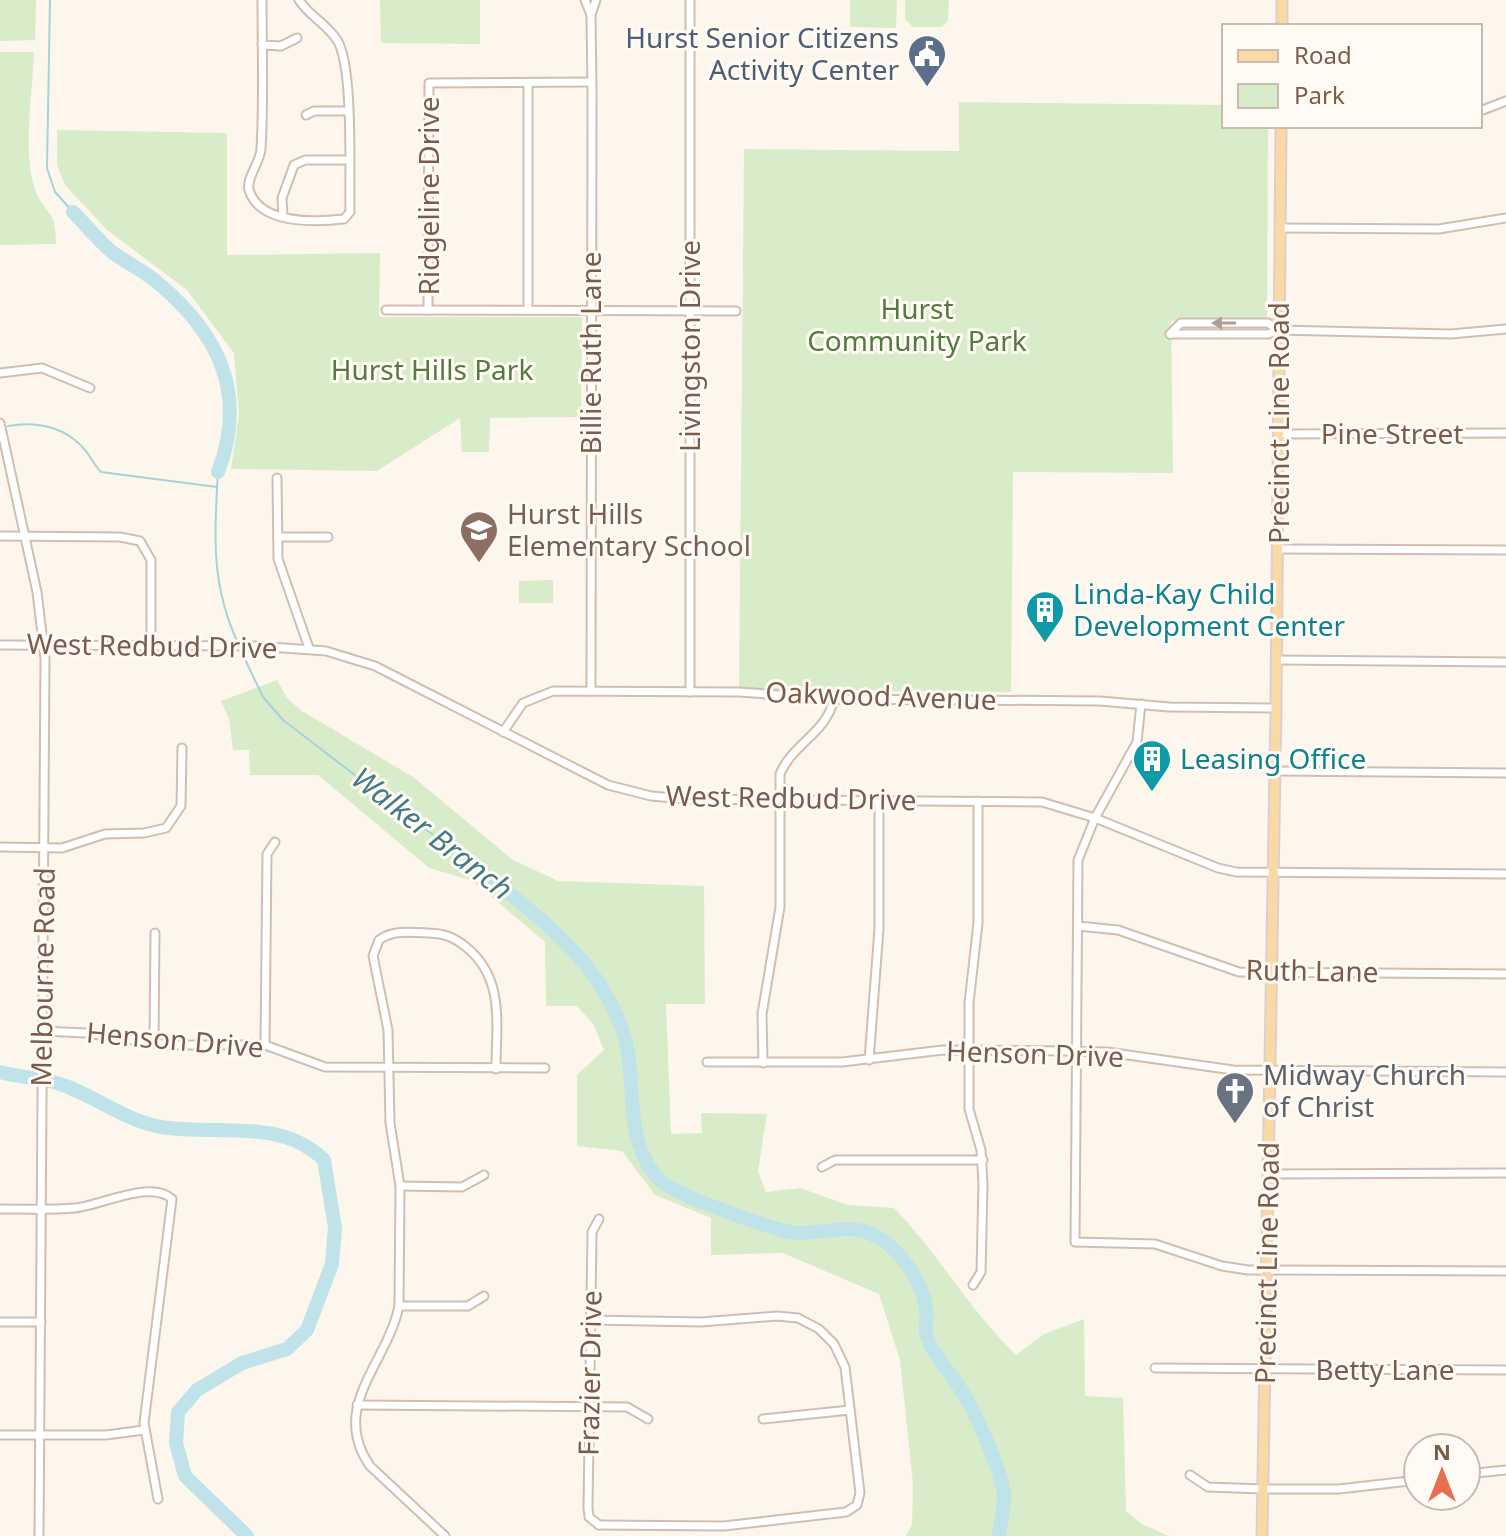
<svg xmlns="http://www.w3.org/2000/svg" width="1506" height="1536" font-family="'Noto Sans',sans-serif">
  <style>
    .green { fill: #d8ecc9 }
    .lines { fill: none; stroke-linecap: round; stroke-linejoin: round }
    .stream { stroke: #a5d3da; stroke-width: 2 }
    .river { stroke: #bfe3e8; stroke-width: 14 }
    .minor-casing { stroke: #d1beb0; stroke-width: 11 }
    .major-casing { stroke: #dad1cd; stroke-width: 13 }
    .minor { stroke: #fff; stroke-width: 7 }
    .major { stroke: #fbd9a5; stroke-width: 9 }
    .oneway { fill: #af9d94 }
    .labels { text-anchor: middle; stroke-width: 6; stroke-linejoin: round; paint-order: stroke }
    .service-label { font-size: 28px; fill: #4e5e75; stroke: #fffaf3; text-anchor: end }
    .street-label { font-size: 28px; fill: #7a5c4d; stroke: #fffaf3 }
    .park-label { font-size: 28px; fill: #537a41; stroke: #fffaf3 }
    .education-label { font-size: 28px; fill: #785e54; stroke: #fffaf3; text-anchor: start }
    .culture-label { font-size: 28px; fill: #0d838f; stroke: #fffaf3; text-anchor: start }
    .worship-label { font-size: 28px; fill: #5b616d; stroke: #fffaf3; text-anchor: start }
    .water-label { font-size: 30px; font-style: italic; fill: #437c86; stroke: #fffaf3 }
  </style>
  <rect width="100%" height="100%" fill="#fdf6ec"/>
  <g class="green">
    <polygon points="0,0 36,0 35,40 0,41"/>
    <polygon points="380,0 480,0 480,44 381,43"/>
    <polygon points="850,0 897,0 896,28 850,27"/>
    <polygon points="905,0 949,0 948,21 942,27 913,27 905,19"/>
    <path d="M0 52H34C33 89 22 154 35 189 45 217 56 207 56 244L0 245Z"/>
    <polygon points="959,102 1224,105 1224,126 1268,126 1267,319 1171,321 1173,473 1013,472 1011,692 739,690 744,149 959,151"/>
    <polygon points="57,130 227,133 227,255 380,253 379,317 582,317 581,417 490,418 489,452 462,452 460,418 377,471 231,469 239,414 234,353 187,290 107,230 65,185 57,165"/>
    <polygon points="553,580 553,603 519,603 519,581"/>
    <path d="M277 680 287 698 302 711 413 777 513 860 558 881 704 886 705 1004H666L671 1134 702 1133 701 1113 767 1114 758 1171 766 1192 800 1188 848 1205 894 1208C939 1254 970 1311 1016 1355L1044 1334 1084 1319 1085 1396 1123 1398 1126 1511 1142 1524 1169 1536H906L912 1524 913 1484 900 1360 879 1294 783 1253 711 1255V1218L655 1195 622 1151 577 1146V1075L604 1050 594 1025 577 1006H546L545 942 473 881 429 868 318 775H250L249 750H233L229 719 221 701Z"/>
  </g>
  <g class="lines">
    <g class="stream">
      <polyline points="50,0 47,168 55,192 73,212"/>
      <path d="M8 426C38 421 65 426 86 451 91 458 95 466 101 472L217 487"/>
      <path d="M218 472C214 534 211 586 238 643"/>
      <polyline points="240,649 263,697 283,720 492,880"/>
    </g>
    <g class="river">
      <path d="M73 212C86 225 98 240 112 252 127 263 144 271 158 283 219 334 248 394 218 472"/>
      <path d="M492 880C548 924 605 968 625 1039 638 1085 621 1143 662 1182 676 1195 778 1232 797 1233 820 1234 847 1224 869 1233 896 1243 921 1278 926 1307 928 1317 924 1327 927 1337 933 1355 950 1372 960 1388 975 1412 1000 1467 1004 1494 1005 1507 1000 1523 999 1536"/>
      <path d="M0 1072C19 1078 41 1077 60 1084 96 1096 123 1120 161 1127 217 1136 280 1117 324 1160L335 1228 332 1264 307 1330 287 1349 242 1363 197 1390 178 1412 176 1443 185 1476 247 1536"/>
    </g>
    <g class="minor-casing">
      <g id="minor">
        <path d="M262 0C262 50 264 100 261 149 260 163 246 178 249 190 260 225 316 222 344 219L350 212C349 176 354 66 337 40 327 24 309 16 299 0"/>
        <polyline points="585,0 591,15 592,91 591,691"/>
        <polyline points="690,0 690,692"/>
        <polyline points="591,15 596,0"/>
        <polyline points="262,45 281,46 297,38"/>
        <polyline points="528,83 528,310"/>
        <polyline points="1480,111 1506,101"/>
        <polyline points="306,115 314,111 347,111"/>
        <polyline points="283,217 282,198 294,165 305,160 348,160"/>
        <polyline points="1280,228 1439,229 1506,218"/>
        <polyline points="386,310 736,311"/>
        <polyline points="428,310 429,83 591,82"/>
        <polyline points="1170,334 1268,334 1279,330 1451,334 1506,329"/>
        <polyline points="1170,334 1181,323 1268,323 1279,330"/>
        <polyline points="0,373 42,368 90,388"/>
        <polyline points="0,423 37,592 45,659 39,1536"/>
        <polyline points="1279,434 1506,433"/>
        <polyline points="277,478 278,559 309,648"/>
        <polyline points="0,536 120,537 140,541 151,560 151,646"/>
        <polyline points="278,537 328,537"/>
        <polyline points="1278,549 1506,550"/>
        <polyline points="0,645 256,646 326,651 375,666 608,785 651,796 686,799 1042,802 1095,818 1218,868 1236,872 1506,874"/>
        <polyline points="1277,660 1506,662"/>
        <polyline points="1141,704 1137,742 1095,818 1078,860 1075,1242 1155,1244 1222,1266 1248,1270 1506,1271"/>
        <polyline points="503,732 523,703 553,691 739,692 834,699 1100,701 1169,707 1276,708"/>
        <polyline points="1274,771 1506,773"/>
        <polyline points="0,847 62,848 105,834 144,833 166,828 181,806 182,748"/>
        <polyline points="1078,926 1118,930 1239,972 1506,974"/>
        <polyline points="42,1031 86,1033 169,1045 265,1045 325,1067 545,1068"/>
        <polyline points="154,1043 155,933"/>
        <polyline points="265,1045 267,854 275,842"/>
        <polyline points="869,1060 879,929 879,800"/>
        <polyline points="707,1062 842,1062 943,1050 1066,1051 1107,1052 1233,1070 1506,1072"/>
        <path d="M763 1063 762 1014 780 907V774C793 743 826 734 834 699"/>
        <polyline points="822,1167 835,1160 983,1160"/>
        <polyline points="1269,1174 1506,1173"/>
        <polyline points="400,1186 462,1187 484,1175"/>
        <path d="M0 1209C25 1209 50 1210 75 1208 100 1206 151 1179 172 1199L144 1423 158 1499"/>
        <polyline points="973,1285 981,1272 983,1184 981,1150 969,1109 969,1003 978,923 978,801"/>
        <polyline points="399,1306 468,1306 484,1296"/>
        <polyline points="590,1320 701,1322 777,1316 798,1318 819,1329 834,1344 845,1367 860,1493 857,1505 846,1512 724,1526 599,1525"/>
        <polyline points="0,1322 41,1322"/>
        <polyline points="1155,1368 1506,1370"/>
        <polyline points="357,1405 627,1407 648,1419"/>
        <polyline points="763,1419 850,1410"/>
        <polyline points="0,1435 106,1435 144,1430"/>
        <polyline points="1466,1474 1506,1470"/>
        <polyline points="1190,1475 1208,1487 1262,1489 1339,1489 1418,1480"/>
        <polyline points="599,1525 589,1517 588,1508 592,1232 599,1219"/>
        <path d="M445 1536 370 1466C329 1407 387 1364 399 1306L400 1186 390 1123 388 1030 373 956 379 940C392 930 411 932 427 933 443 933 454 937 466 947 505 978 496 1024 496 1069"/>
      </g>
    </g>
    <g class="major-casing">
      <g id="major">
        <polyline points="1282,26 1282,0"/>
        <polyline points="1262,1536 1276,708 1281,126"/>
      </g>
    </g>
    <use href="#minor" class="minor"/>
    <use href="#major" class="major"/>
  </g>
  <defs><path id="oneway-solid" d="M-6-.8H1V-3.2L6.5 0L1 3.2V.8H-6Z" transform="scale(2)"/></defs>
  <use class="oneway" href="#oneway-solid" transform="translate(1224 323) rotate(180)"/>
  <defs>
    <g id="civic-pin" transform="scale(2)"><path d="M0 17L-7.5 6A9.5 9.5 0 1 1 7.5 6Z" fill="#5c6f8a" stroke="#fffaf3"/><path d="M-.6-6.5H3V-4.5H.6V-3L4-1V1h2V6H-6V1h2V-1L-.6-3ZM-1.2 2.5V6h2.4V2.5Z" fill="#fff"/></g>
    <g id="school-pin" transform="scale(2)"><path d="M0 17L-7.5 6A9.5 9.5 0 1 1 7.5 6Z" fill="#8d6e63" stroke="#fffaf3"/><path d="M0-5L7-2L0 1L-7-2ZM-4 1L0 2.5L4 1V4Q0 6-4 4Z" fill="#fff"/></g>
    <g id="building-pin" transform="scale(2)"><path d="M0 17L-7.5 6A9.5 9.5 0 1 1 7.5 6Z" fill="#0f9aa8" stroke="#fffaf3"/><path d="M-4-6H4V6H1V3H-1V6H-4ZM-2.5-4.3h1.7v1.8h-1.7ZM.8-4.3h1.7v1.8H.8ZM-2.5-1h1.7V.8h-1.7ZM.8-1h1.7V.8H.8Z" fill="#fff"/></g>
    <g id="church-pin" transform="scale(2)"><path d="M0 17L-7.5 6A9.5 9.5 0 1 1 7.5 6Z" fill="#6b7280" stroke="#fffaf3"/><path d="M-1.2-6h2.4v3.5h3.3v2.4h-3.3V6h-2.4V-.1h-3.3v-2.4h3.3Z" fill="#fff"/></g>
  </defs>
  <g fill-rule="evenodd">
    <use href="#civic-pin" x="927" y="54"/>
    <use href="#school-pin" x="479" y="530"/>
    <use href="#building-pin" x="1045" y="610"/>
    <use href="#building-pin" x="1152" y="759"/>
    <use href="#church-pin" x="1235" y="1091"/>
  </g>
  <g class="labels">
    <g class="service-label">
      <text x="899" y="48">Hurst Senior Citizens<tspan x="899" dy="32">Activity Center</tspan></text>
    </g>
    <g class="street-label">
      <text transform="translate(429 196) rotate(-90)" y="10">Ridgeline Drive</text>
      <text transform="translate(690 346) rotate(-90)" y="10">Livingston Drive</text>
      <text transform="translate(591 353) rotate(-90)" y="10">Billie Ruth Lane</text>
      <text transform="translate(1279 423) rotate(-90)" y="10">Precinct Line Road</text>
      <text x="1392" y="444">Pine Street</text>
      <text transform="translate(152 646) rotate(1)" y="10">West Redbud Drive</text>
      <text transform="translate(881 696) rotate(2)" y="10">Oakwood Avenue</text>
      <text transform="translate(791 798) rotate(1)" y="10">West Redbud Drive</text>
      <text transform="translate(1312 971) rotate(1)" y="10">Ruth Lane</text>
      <text transform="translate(43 977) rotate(-89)" y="10">Melbourne Road</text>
      <text transform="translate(175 1040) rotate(5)" y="10">Henson Drive</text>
      <text transform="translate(1035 1054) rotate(2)" y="10">Henson Drive</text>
      <text transform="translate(1267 1263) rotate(-89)" y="10">Precinct Line Road</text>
      <text x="1385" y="1380">Betty Lane</text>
      <text transform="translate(590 1373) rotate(-89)" y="10">Frazier Drive</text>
    </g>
    <g class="park-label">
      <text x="917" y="319">Hurst<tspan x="917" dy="32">Community Park</tspan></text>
      <text x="432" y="380">Hurst Hills Park</text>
    </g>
    <g class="education-label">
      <text x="507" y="524">Hurst Hills<tspan x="507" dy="32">Elementary School</tspan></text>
    </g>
    <g class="culture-label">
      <text x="1073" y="604">Linda-Kay Child<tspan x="1073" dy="32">Development Center</tspan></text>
      <text x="1180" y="769">Leasing Office</text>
    </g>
    <g class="worship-label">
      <text x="1263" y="1085">Midway Church<tspan x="1263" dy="32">of Christ</tspan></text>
    </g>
    <g class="water-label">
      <text transform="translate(432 834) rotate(38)" y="10">Walker Branch</text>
    </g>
  </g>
  <rect x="1222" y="24" width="260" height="104" fill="#fffaf3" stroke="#cabbb1" stroke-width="2"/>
  <rect x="1238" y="50" width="40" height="12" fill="#fbd9a5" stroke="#cabbb1" stroke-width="2"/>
  <text x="1294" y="64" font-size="24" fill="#7a5c4d">Road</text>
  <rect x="1238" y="84" width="40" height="24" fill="#d8ecc9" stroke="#cabbb1" stroke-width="2"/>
  <text x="1294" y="104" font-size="24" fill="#7a5c4d">Park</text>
  <g transform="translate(1442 1472)"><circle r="38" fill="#fffaf3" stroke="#cabbb1" stroke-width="2"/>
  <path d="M0-6L14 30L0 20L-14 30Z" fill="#e76f51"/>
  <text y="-12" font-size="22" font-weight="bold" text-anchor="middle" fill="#7a5c4d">N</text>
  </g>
</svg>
